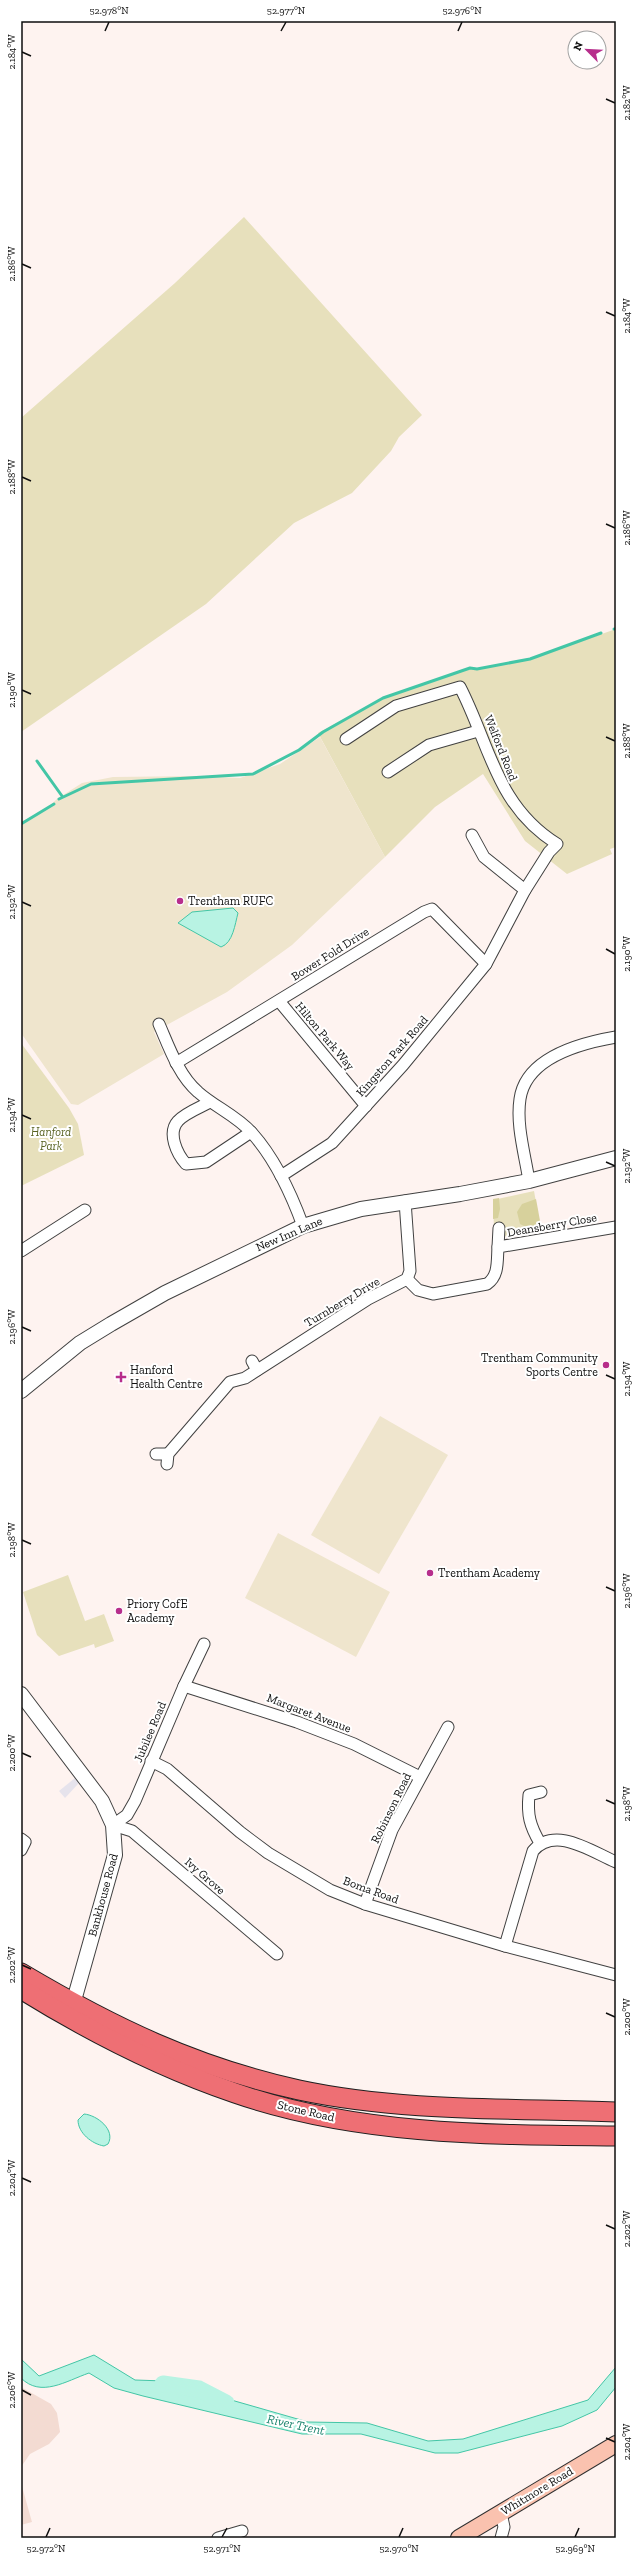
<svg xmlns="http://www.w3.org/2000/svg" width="637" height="2559" font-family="'Zilla Slab',serif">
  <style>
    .industrial { fill: #e6e3ec }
    .farmland { fill: #f3dbd2 }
    .green { fill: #e7e0bc }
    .forest { fill: #d7d19c }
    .pitch { fill: #efe5cd }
    .water { fill: #b8f3e3; stroke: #43c6a6 }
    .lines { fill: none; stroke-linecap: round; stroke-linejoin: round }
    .stream { stroke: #43c6a6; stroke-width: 3 }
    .river { stroke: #b8f3e3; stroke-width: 17 }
    .minor-casing { stroke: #414141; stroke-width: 13 }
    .tertiary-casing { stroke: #414141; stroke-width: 16 }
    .secondary-casing { stroke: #303030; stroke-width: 18 }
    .trunk-casing { stroke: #1f1f1f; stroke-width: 21 }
    .minor { stroke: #fff; stroke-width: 11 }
    .tertiary { stroke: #fff; stroke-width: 14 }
    .secondary { stroke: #fac2af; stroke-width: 16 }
    .trunk { stroke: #ee6f74; stroke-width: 19 }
    .ticks { fill: none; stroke: #0e0e0e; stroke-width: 1.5 }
    .poi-dot { fill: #b72e8c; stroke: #fff; stroke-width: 1.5 }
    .labels { text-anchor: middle; stroke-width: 4; stroke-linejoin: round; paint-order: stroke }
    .street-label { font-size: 12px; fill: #0e0e0e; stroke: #fff }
    .poi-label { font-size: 12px; fill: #0e0e0e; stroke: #fff; text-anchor: start }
    .park-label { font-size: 12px; font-style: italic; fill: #596322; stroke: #fff }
    .water-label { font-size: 13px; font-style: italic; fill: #1c856f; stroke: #fff }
    .neatline { fill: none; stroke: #0e0e0e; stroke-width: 1.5 }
    .ticks-label { font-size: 10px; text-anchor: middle; fill: #0e0e0e }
  </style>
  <rect width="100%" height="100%" fill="#fef3f0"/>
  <polygon class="industrial" points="75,1778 79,1783 65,1798 59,1791"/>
  <g class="farmland">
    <polygon points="21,2387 51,2404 57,2413 60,2432 49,2444 30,2454 21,2467"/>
    <polygon points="21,2483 32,2522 21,2525"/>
  </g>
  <g class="green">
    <polygon points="244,217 422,415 399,437 391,451 352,493 294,523 206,604 21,732 21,418 175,283"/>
    <polygon points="616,629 616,847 610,849 612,854 567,874 525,841 483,774 435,807 385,857 318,733 383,698 470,668 477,669 530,659"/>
    <polygon points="21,1043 69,1108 78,1124 84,1155 21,1186"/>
    <polygon points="534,1191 541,1230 502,1237 494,1229 493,1200"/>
    <polygon points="68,1575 85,1621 104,1614 114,1641 95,1648 94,1644 59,1656 37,1635 23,1592"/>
  </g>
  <g class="forest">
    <polygon points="499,1198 500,1209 498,1218 493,1219 493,1199"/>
    <polygon points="536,1199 541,1226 528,1228 520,1224 517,1212 522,1204"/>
  </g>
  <g class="pitch">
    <polygon points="320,737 385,857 292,945 227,992 154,1032 164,1054 78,1105 71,1104 21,1033 21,822 46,809 57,799 82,783 113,777 197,776 240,778 280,764"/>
    <polygon points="380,1416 448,1455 379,1574 311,1535"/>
    <polygon points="278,1533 390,1592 356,1657 245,1598"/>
  </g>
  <g class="water">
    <path d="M233 908 238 913C235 924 233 943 221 947L178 923 192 912Z"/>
    <path d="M84 2114C97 2115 116 2130 108 2144L104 2146C92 2144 78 2133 78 2120Z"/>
    <path d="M94 2355 135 2380 165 2381 308 2422 367 2423 428 2441 463 2439 588 2400 616 2367V2387L597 2410 562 2426 458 2453H435L361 2434H302L143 2396 114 2388 89 2373C66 2381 41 2398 21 2378V2359L39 2376Z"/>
  </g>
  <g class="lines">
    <g class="stream">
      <polyline points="21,22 22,21"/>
      <polyline points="614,629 616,629"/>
      <polyline points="37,761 62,796"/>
      <polyline points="59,799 91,784 253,774 299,750 323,732 383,698 470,668 477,669 530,659 601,633"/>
      <polyline points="21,824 54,804"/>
    </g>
    <polyline class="river" points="163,2384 199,2389 226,2403"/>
    <g class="minor-casing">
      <g id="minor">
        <polyline points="388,772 429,745 478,731"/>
        <polyline points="472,835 484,857 525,890"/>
        <polyline points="279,1001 366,1106"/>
        <path d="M159 1024C169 1047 179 1076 198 1092 215 1107 237 1116 252 1133 276 1160 291 1193 303 1226"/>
        <polyline points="176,1063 424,912 432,909 486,964"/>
        <path d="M210 1102C201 1107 185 1113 178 1121 167 1133 177 1154 186 1164L206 1162 251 1132"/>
        <path d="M281 1176 332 1143 403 1065 486 964 525 890 549 852 557 844C496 806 490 745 460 687L396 706 346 739"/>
        <path d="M529 1181C525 1155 516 1125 520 1099 526 1057 581 1043 616 1037"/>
        <polyline points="498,1247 499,1228"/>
        <polyline points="21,1251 85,1210"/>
        <path d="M407 1279 418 1290 433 1294 487 1284C499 1276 497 1261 498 1247L616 1227"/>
        <polyline points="252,1361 257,1370"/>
        <polyline points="156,1454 168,1454"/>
        <polyline points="167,1464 168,1454 230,1382 245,1378 368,1299 407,1279 410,1271 405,1201"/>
        <polyline points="184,1686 297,1722 354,1744 420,1777"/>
        <polyline points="151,1761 167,1769 240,1832 268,1853 330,1890 365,1904 505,1946 616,1975"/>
        <polyline points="113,1825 132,1831 277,1954"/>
        <polyline points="113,1825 127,1815 135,1801 184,1686 204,1644"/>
        <polyline points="21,1839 25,1842 21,1850"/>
        <path d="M540 1843C530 1826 527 1815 529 1795L541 1792"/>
        <polyline points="365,1904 392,1830 448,1727"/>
        <path d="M505 1946 533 1851C555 1825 592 1852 616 1862"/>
        <polyline points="218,2538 242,2531"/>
        <polyline points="501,2538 504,2527 501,2513"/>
      </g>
    </g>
    <g class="tertiary-casing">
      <g id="tertiary">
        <polyline points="21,1391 80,1343 111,1324 165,1293 303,1226 361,1209 460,1194 529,1181 616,1158"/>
        <polyline points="21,1694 102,1801 113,1825 115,1855 71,2011"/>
      </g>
    </g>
    <g class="secondary-casing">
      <polyline id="secondary" points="459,2538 616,2444"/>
    </g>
    <g class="trunk-casing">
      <g id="trunk">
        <path d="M21 1973C112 2027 195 2067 299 2090 402 2112 511 2108 616 2112"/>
        <path d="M21 1989C89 2031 158 2067 235 2093 356 2135 489 2135 616 2136"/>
      </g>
    </g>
    <use href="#minor" class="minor"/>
    <use href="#tertiary" class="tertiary"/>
    <use href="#secondary" class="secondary"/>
    <use href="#trunk" class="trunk"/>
  </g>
  <path class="ticks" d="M105 31 109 22M281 31 286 22M458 31 462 22M22 52 31 56M606 99 615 103M22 264 31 268M606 312 615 316M22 477 31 481M606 524 615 528M22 690 31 694M606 737 615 741M22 902 31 906M606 949 615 954M22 1115 31 1119M606 1162 615 1166M22 1327 31 1331M606 1375 615 1379M22 1540 31 1544M606 1587 615 1591M22 1753 31 1757M606 1800 615 1804M22 1965 31 1969M606 2013 615 2017M22 2178 31 2182M606 2225 615 2229M22 2390 31 2395M606 2438 615 2442M46 2537 50 2528M222 2537 227 2528M399 2537 403 2528M575 2537 579 2528"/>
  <g class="poi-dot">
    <circle cx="180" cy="901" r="4"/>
    <circle cx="606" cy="1365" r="4"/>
    <path d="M119 1371h4v4h4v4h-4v4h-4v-4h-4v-4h4z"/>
    <circle cx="430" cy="1573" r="4"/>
    <circle cx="119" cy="1611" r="4"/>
  </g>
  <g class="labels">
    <g class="street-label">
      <text transform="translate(501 748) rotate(68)" y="4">Welford Road</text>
      <text transform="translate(330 954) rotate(-32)" y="4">Bower Fold Drive</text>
      <text transform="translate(325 1036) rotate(50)" y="4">Hilton Park Way</text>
      <text transform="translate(392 1056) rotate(-49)" y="4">Kingston Park Road</text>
      <text transform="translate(552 1225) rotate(-10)" y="4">Deansberry Close</text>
      <text transform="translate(289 1234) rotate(-23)" y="4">New Inn Lane</text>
      <text transform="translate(342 1302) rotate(-31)" y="4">Turnberry Drive</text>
      <text transform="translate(309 1713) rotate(21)" y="4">Margaret Avenue</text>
      <text transform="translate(150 1732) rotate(-67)" y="4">Jubilee Road</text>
      <text transform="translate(391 1808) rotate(-64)" y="4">Robinson Road</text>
      <text transform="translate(205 1876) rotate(41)" y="4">Ivy Grove</text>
      <text transform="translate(371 1890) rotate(20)" y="4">Boma Road</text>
      <text transform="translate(103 1895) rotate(-75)" y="4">Bankhouse Road</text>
      <text transform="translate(306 2111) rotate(13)" y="4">Stone Road</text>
      <text transform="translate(537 2491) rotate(-31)" y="4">Whitmore Road</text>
    </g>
    <g class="poi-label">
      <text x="188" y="905">Trentham RUFC</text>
      <text x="598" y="1362" text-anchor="end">Trentham Community<tspan x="598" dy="14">Sports Centre</tspan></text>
      <text x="130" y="1374">Hanford<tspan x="130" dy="14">Health Centre</tspan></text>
      <text x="438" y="1577">Trentham Academy</text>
      <text x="127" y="1608">Priory CofE<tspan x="127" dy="14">Academy</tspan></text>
    </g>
    <g class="park-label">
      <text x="51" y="1136">Hanford<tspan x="51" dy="14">Park</tspan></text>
    </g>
    <g class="water-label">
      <text transform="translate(296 2424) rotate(12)" y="5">River Trent</text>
    </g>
  </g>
  <rect width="637" height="2559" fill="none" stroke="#ffffff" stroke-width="44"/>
  <g transform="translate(587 50) rotate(294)"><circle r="19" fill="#ffffff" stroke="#9f9f9f"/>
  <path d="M0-3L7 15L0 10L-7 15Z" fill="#b72e8c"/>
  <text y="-6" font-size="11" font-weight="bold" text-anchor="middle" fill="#0e0e0e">N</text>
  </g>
  <rect x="22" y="22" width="593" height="2515" class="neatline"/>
  <g class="ticks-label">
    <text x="109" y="14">52.978°N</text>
    <text x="286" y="14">52.977°N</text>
    <text x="462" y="14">52.976°N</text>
    <text transform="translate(11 52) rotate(-90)" y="4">2.184°W</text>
    <text transform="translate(626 103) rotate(-90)" y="4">2.182°W</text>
    <text transform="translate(11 264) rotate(-90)" y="4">2.186°W</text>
    <text transform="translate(626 316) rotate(-90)" y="4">2.184°W</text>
    <text transform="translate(11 477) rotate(-90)" y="4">2.188°W</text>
    <text transform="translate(626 528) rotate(-90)" y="4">2.186°W</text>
    <text transform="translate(11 690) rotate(-90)" y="4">2.190°W</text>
    <text transform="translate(626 741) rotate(-90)" y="4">2.188°W</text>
    <text transform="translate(11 902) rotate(-90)" y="4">2.192°W</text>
    <text transform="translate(626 954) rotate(-90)" y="4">2.190°W</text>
    <text transform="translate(11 1115) rotate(-90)" y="4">2.194°W</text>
    <text transform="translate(626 1166) rotate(-90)" y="4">2.192°W</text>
    <text transform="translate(11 1327) rotate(-90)" y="4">2.196°W</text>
    <text transform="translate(626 1379) rotate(-90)" y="4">2.194°W</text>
    <text transform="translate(11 1540) rotate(-90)" y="4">2.198°W</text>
    <text transform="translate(626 1591) rotate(-90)" y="4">2.196°W</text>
    <text transform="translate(11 1753) rotate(-90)" y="4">2.200°W</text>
    <text transform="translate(626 1804) rotate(-90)" y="4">2.198°W</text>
    <text transform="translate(11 1965) rotate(-90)" y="4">2.202°W</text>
    <text transform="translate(626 2017) rotate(-90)" y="4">2.200°W</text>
    <text transform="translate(11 2178) rotate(-90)" y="4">2.204°W</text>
    <text transform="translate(626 2229) rotate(-90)" y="4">2.202°W</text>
    <text transform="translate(11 2390) rotate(-90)" y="4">2.206°W</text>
    <text transform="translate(626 2442) rotate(-90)" y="4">2.204°W</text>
    <text x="46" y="2552">52.972°N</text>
    <text x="222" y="2552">52.971°N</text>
    <text x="399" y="2552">52.970°N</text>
    <text x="575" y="2552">52.969°N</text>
  </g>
</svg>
